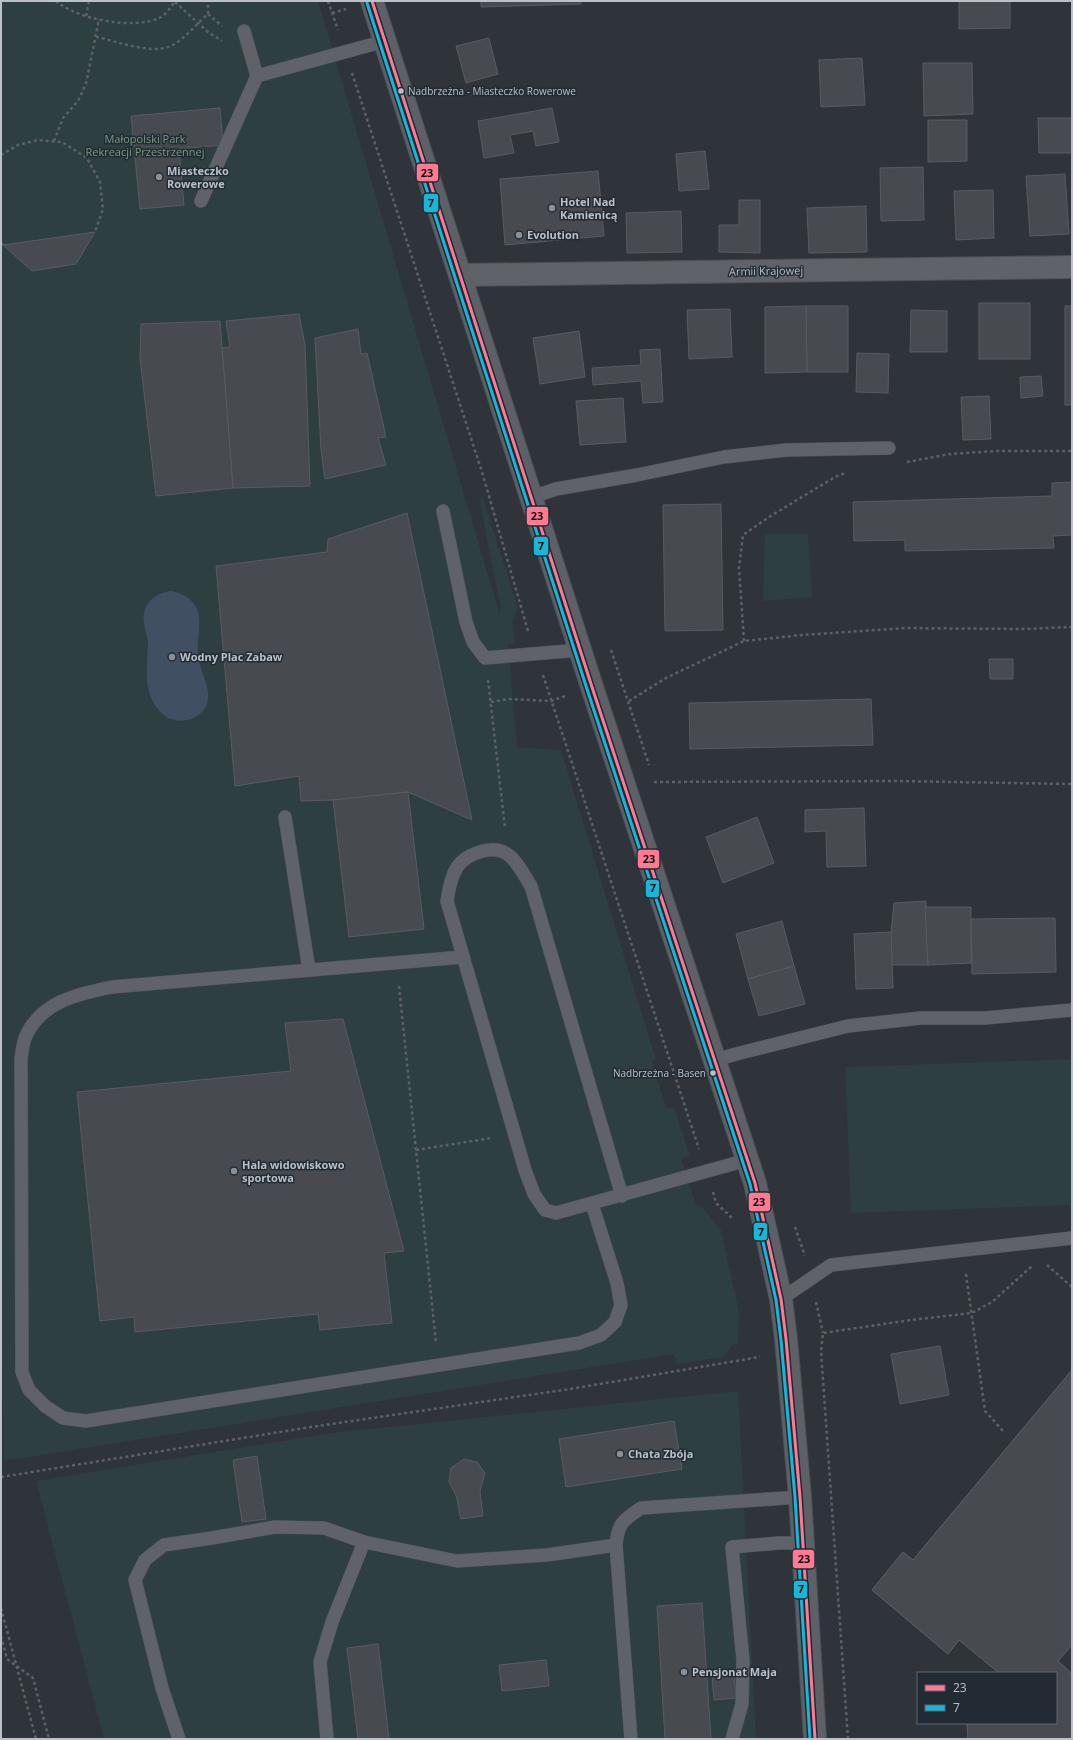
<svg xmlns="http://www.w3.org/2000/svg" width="1073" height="1740" font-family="'Open Sans',sans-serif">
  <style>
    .green { fill: #2d3f40 }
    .water { fill: #404f62 }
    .building { fill: #474b50; stroke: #575c61 }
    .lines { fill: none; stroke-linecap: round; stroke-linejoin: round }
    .lane-casing { stroke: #4c5054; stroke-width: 14 }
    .street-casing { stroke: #4c5054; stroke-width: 24 }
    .secondary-casing { stroke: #4c5054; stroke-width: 24 }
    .path { stroke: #5d6165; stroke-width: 2.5; stroke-dasharray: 3 3; stroke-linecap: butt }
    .lane { stroke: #5f6268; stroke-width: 13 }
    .street { stroke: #5f6268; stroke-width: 22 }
    .secondary { stroke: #5d6167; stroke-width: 22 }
    .bus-1-casing { stroke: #222b34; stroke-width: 6 }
    .bus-2-casing { stroke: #222b34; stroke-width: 6 }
    .bus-1 { stroke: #fe7a93; stroke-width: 3 }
    .bus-2 { stroke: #1ab6d8; stroke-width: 3 }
    .bus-dot { fill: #bac1c9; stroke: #222b34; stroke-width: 1.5 }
    .poi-dot { fill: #899097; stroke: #222b34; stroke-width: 1.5 }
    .labels { text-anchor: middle; stroke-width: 3; stroke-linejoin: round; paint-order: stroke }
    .bus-label { font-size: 10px; fill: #bac1c9; stroke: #222b34; text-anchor: start }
    .park-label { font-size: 11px; fill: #7b9c82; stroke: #222b34 }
    .poi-label { font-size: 11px; font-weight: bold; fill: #bac1c9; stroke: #222b34; text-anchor: start }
    .street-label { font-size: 11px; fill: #bac1c9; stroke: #222b34 }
    .line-badge { stroke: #222b34; stroke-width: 1.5 }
    .pale-badge-label { font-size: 11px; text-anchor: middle; font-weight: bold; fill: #111 }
  </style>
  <rect width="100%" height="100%" fill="#2f343a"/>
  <g class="green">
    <polygon points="1,1 318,1 499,612 501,611 480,502 482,495 518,608 513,621 515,644 508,644 517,747 561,750 656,1060 652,1061 666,1108 674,1107 690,1156 681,1158 696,1205 701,1206 721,1230 739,1312 738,1344 732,1345 723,1357 677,1364 674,1354 4,1461 1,1315"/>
    <polygon points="765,534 808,534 812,597 763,601"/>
    <polygon points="1072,1059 1072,1205 851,1213 845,1067"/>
    <polygon points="738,1391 756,1739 104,1739 36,1481 331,1433"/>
  </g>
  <path class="water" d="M171 591C182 593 192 598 197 609 203 625 195 643 199 660 201 673 212 690 207 704 204 712 195 719 187 720 179 722 170 720 164 715 142 697 147 669 148 644 148 637 145 631 144 623 141 605 154 593 171 591Z"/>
  <g class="building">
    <polygon points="481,1 581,1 581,4 481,7"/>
    <polygon points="959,1 1010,1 1010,28 959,29"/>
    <polygon points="489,38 498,74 466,83 456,46"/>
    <polygon points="862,58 865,105 821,107 819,60"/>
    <polygon points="923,63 972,63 973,114 924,116"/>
    <polygon points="220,108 223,145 179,149 184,205 140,209 131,116"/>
    <polygon points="552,108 559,142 536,146 533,131 510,135 514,153 484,158 478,121"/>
    <polygon points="1038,118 1072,118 1072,153 1039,153"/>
    <polygon points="928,120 967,120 967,161 928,162"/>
    <polygon points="705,151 709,189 679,191 676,154"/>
    <polygon points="923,167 924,220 881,221 880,168"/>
    <polygon points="598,171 604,236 505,245 500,179"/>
    <polygon points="1065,174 1069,234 1030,236 1026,176"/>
    <polygon points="993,190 994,238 956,240 954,191"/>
    <polygon points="739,200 760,200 760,253 719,252 719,225 739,225"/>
    <polygon points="866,206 867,252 809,253 807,208"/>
    <polygon points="681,211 682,252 627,253 626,213"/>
    <polygon points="95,232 76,264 32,271 3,245"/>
    <rect x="979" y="303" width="51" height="56"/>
    <polygon points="806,306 848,306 848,372 807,372"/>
    <polygon points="806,306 807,372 765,373 765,307"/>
    <rect x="1065" y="306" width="7" height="99"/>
    <polygon points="730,309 732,357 689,359 687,310"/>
    <polygon points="911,310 947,311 947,352 910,352"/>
    <polygon points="299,314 305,345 310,486 233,488 222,348 230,347 226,321"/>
    <polygon points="220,321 233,488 156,496 140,358 141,324"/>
    <polygon points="358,329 361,354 367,353 386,437 378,438 386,465 325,479 321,450 315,338"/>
    <polygon points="579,331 585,377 540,384 533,338"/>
    <polygon points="660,349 663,402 643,403 641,381 593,385 592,368 641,365 640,350"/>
    <polygon points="857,353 889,354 888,393 856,392"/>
    <polygon points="1041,376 1043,396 1021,398 1020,377"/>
    <polygon points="989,396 991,439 963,440 961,397"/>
    <polygon points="623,398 626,442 580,445 576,401"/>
    <polygon points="1072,482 1072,535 1053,536 1054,548 905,551 905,540 854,541 853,502 1052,496 1052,483"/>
    <polygon points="721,504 723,630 665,631 663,505"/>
    <polygon points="407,513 472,820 408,792 333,800 301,801 299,776 235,786 216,566 327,552 328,539"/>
    <polygon points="989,659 1013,659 1013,679 990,679"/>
    <polygon points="871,699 873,745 690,749 689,703"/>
    <polygon points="408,792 424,929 349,937 333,800"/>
    <polygon points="864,808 866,866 827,867 826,831 805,832 805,810"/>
    <polygon points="757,817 774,863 723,883 706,837"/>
    <polygon points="926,901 928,965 892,965 891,932 894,903"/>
    <polygon points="925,907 971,907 971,963 928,965"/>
    <polygon points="1055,918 1056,972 972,974 971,919"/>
    <polygon points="782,921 794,966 748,979 736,934"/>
    <polygon points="891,932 893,988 856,989 854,934"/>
    <polygon points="794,966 805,1004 759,1016 748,979"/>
    <polygon points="343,1019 404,1251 384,1253 392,1323 320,1330 318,1314 135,1332 134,1317 100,1321 77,1092 291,1071 285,1023"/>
    <polygon points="940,1346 949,1395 900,1404 891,1354"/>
    <polygon points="1072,1370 1072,1579 1057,1597 1021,1566 1012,1577 1065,1622 1072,1613 1072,1647 1071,1646 1058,1661 1072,1674 1072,1739 968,1739 967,1723 1056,1723 1056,1673 999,1673 959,1640 948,1654 872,1590 903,1552 913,1560"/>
    <polygon points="1072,1370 1072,1647 1071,1646 1058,1661 1072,1674 1072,1739 968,1739 967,1723 1056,1723 1056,1673 999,1673 959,1640 948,1654 872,1590 903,1552 913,1560"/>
    <polygon points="674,1421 682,1469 566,1487 559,1439"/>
    <polygon points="257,1456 266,1519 242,1522 233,1460"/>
    <polygon points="464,1459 477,1462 485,1473 480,1491 483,1516 461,1519 456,1495 449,1482 451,1468"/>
    <polygon points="702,1603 711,1739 665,1739 657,1606"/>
    <polygon points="378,1644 389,1739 358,1739 347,1648"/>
    <polygon points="546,1660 549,1686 502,1691 499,1665"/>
    <polygon points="734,1672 736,1698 714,1700 712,1674"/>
  </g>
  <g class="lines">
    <g class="lane-casing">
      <g id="lane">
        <polyline points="244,31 257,76"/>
        <polyline points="201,201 257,76 385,41"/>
        <polyline points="532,497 556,489 637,475 724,457 786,450 889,448"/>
        <polyline points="443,511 466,622 473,642 485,658 580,650"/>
        <polyline points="285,817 309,970"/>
        <path d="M463 957 112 987C77 994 40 1002 25 1038 23 1044 22 1052 21 1059L22 1372 29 1390 45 1406 63 1418 86 1421 579 1343 601 1335 615 1322 621 1305 617 1283 592 1204"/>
        <polyline points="715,1060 740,1053 848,1026 921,1018 985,1018 1072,1010"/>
        <path d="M622 1196 531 886C525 877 516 859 507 854 500 849 491 849 483 851 455 858 451 875 447 901L525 1170 534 1194 545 1210 556 1213 747 1160"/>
        <polyline points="781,1299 831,1265 1072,1238"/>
        <polyline points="179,1739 162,1688 135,1580 145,1560 164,1545 212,1538 275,1527 324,1528 364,1542 457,1561 547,1555 616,1545"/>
        <polyline points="327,1739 320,1662 332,1622 364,1542"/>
        <path d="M631 1739 616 1545C618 1522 624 1520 641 1508L800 1497"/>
        <polyline points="732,1739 742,1704 743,1660 732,1547 779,1543 803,1543"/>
      </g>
    </g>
    <g class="street-casing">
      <polyline id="street" points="461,275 1072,267"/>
    </g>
    <g class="secondary-casing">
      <polyline id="secondary" points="372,1 592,687 755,1183 781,1299 786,1339 800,1497 815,1739"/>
    </g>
    <g class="path">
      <path d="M56 1C76 19 136 31 161 17 166 14 172 6 175 1"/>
      <polyline points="328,1 338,30"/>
      <polyline points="175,2 208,32 222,41"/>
      <polyline points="332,13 346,9"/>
      <polyline points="208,14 222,26"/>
      <polyline points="86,16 89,1"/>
      <path d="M96 37C116 41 152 55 171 46 185 39 196 24 208 14V1"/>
      <polyline points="352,73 482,472 528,631"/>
      <polyline points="54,141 63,118 78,101 86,84 99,19"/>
      <polyline points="1,155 18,145 38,140 62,142 87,158 100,182 103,209 95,232"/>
      <polyline points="1,243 3,245"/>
      <polyline points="907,462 950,454 996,451 1072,451"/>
      <polyline points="744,641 739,568 743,535 769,517 835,477 845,473"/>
      <polyline points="611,650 649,765"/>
      <polyline points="543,675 699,1149"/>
      <polyline points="488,680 505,828"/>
      <polyline points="629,701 666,678 744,641 802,635 906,628 1021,629 1072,627"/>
      <polyline points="491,702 509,699 551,701 565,696"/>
      <polyline points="654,782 895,781 1072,784"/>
      <polyline points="399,986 436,1343"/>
      <polyline points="416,1150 492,1138"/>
      <polyline points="713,1192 716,1203 733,1219"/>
      <polyline points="795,1227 805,1256"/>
      <polyline points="1047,1265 1072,1287"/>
      <polyline points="966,1274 985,1411 1003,1431"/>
      <polyline points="816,1302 823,1333"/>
      <polyline points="1,1477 311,1427 570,1389 760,1357"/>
      <polyline points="1,1608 36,1739"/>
      <polyline points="1,1636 7,1659 33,1678 49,1739"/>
      <polyline points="848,1739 821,1351 823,1333 911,1320 972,1313 992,1302 1032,1266"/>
    </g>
    <use href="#lane" class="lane"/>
    <use href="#street" class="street"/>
    <use href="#secondary" class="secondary"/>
    <g class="bus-1-casing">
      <polyline id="bus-1" points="372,1 592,687 755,1183 781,1299 786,1339 800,1497 815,1739"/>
    </g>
    <g class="bus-2-casing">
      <polyline id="bus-2" points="367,3 587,689 750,1184 776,1300 781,1340 795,1497 810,1739"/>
    </g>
    <use href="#bus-1" class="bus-1"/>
    <use href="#bus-2" class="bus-2"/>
  </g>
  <g class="bus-dot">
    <circle cx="401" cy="91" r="3.5"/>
    <circle cx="713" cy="1073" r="3.5"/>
  </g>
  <g class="poi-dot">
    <circle cx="159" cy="177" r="4"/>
    <circle cx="552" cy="208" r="4"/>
    <circle cx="519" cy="235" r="4"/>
    <circle cx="172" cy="657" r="4"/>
    <circle cx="234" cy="1171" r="4"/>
    <circle cx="620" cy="1454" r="4"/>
    <circle cx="684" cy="1672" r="4"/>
  </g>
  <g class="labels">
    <g class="bus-label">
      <text x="408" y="95">Nadbrzeżna - Miasteczko Rowerowe</text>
      <text x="706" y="1077" text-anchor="end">Nadbrzeżna - Basen</text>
    </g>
    <g class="park-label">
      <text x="145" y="143">Małopolski Park<tspan x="145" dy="13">Rekreacji Przestrzennej</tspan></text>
    </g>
    <g class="poi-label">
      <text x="167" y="175">Miasteczko<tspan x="167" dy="13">Rowerowe</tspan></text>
      <text x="560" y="206">Hotel Nad<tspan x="560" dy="13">Kamienicą</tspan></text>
      <text x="527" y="239">Evolution</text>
      <text x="180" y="661">Wodny Plac Zabaw</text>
      <text x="242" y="1169">Hala widowiskowo<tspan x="242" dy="13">sportowa</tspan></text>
      <text x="628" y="1458">Chata Zbója</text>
      <text x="692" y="1676">Pensjonat Maja</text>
    </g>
    <g class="street-label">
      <text transform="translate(766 271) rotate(-1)" y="4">Armii Krajowej</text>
    </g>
  </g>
  <g class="line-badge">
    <rect x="416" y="163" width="23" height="19" rx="4" fill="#fe7a93"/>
    <rect x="423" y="193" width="16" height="20" rx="4" fill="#1ab6d8"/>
    <rect x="526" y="506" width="23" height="20" rx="4" fill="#fe7a93"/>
    <rect x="533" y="536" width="16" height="20" rx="4" fill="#1ab6d8"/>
    <rect x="637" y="849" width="23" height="20" rx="4" fill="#fe7a93"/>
    <rect x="645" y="879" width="15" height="19" rx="4" fill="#1ab6d8"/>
    <rect x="748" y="1192" width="23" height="20" rx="4" fill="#fe7a93"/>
    <rect x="753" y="1222" width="15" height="19" rx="4" fill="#1ab6d8"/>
    <rect x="792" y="1549" width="23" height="20" rx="4" fill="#fe7a93"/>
    <rect x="793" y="1580" width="15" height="19" rx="4" fill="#1ab6d8"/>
  </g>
  <g class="pale-badge-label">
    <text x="427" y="177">23</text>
    <text x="431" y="207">7</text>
    <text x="537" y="520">23</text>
    <text x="541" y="550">7</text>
    <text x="649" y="863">23</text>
    <text x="653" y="892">7</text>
    <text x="759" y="1206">23</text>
    <text x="761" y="1236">7</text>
    <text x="804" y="1563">23</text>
    <text x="801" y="1593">7</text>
  </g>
  <rect width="1073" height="1740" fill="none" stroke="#bac1c9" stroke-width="4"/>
  <rect x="917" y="1672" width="140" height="52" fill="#222b34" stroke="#5f6770"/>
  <rect x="925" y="1685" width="20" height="6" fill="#fe7a93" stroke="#5f6770"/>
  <text x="953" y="1692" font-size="12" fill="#bac1c9">23</text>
  <rect x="925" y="1705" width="20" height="6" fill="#1ab6d8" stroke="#5f6770"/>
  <text x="953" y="1712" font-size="12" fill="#bac1c9">7</text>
</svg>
